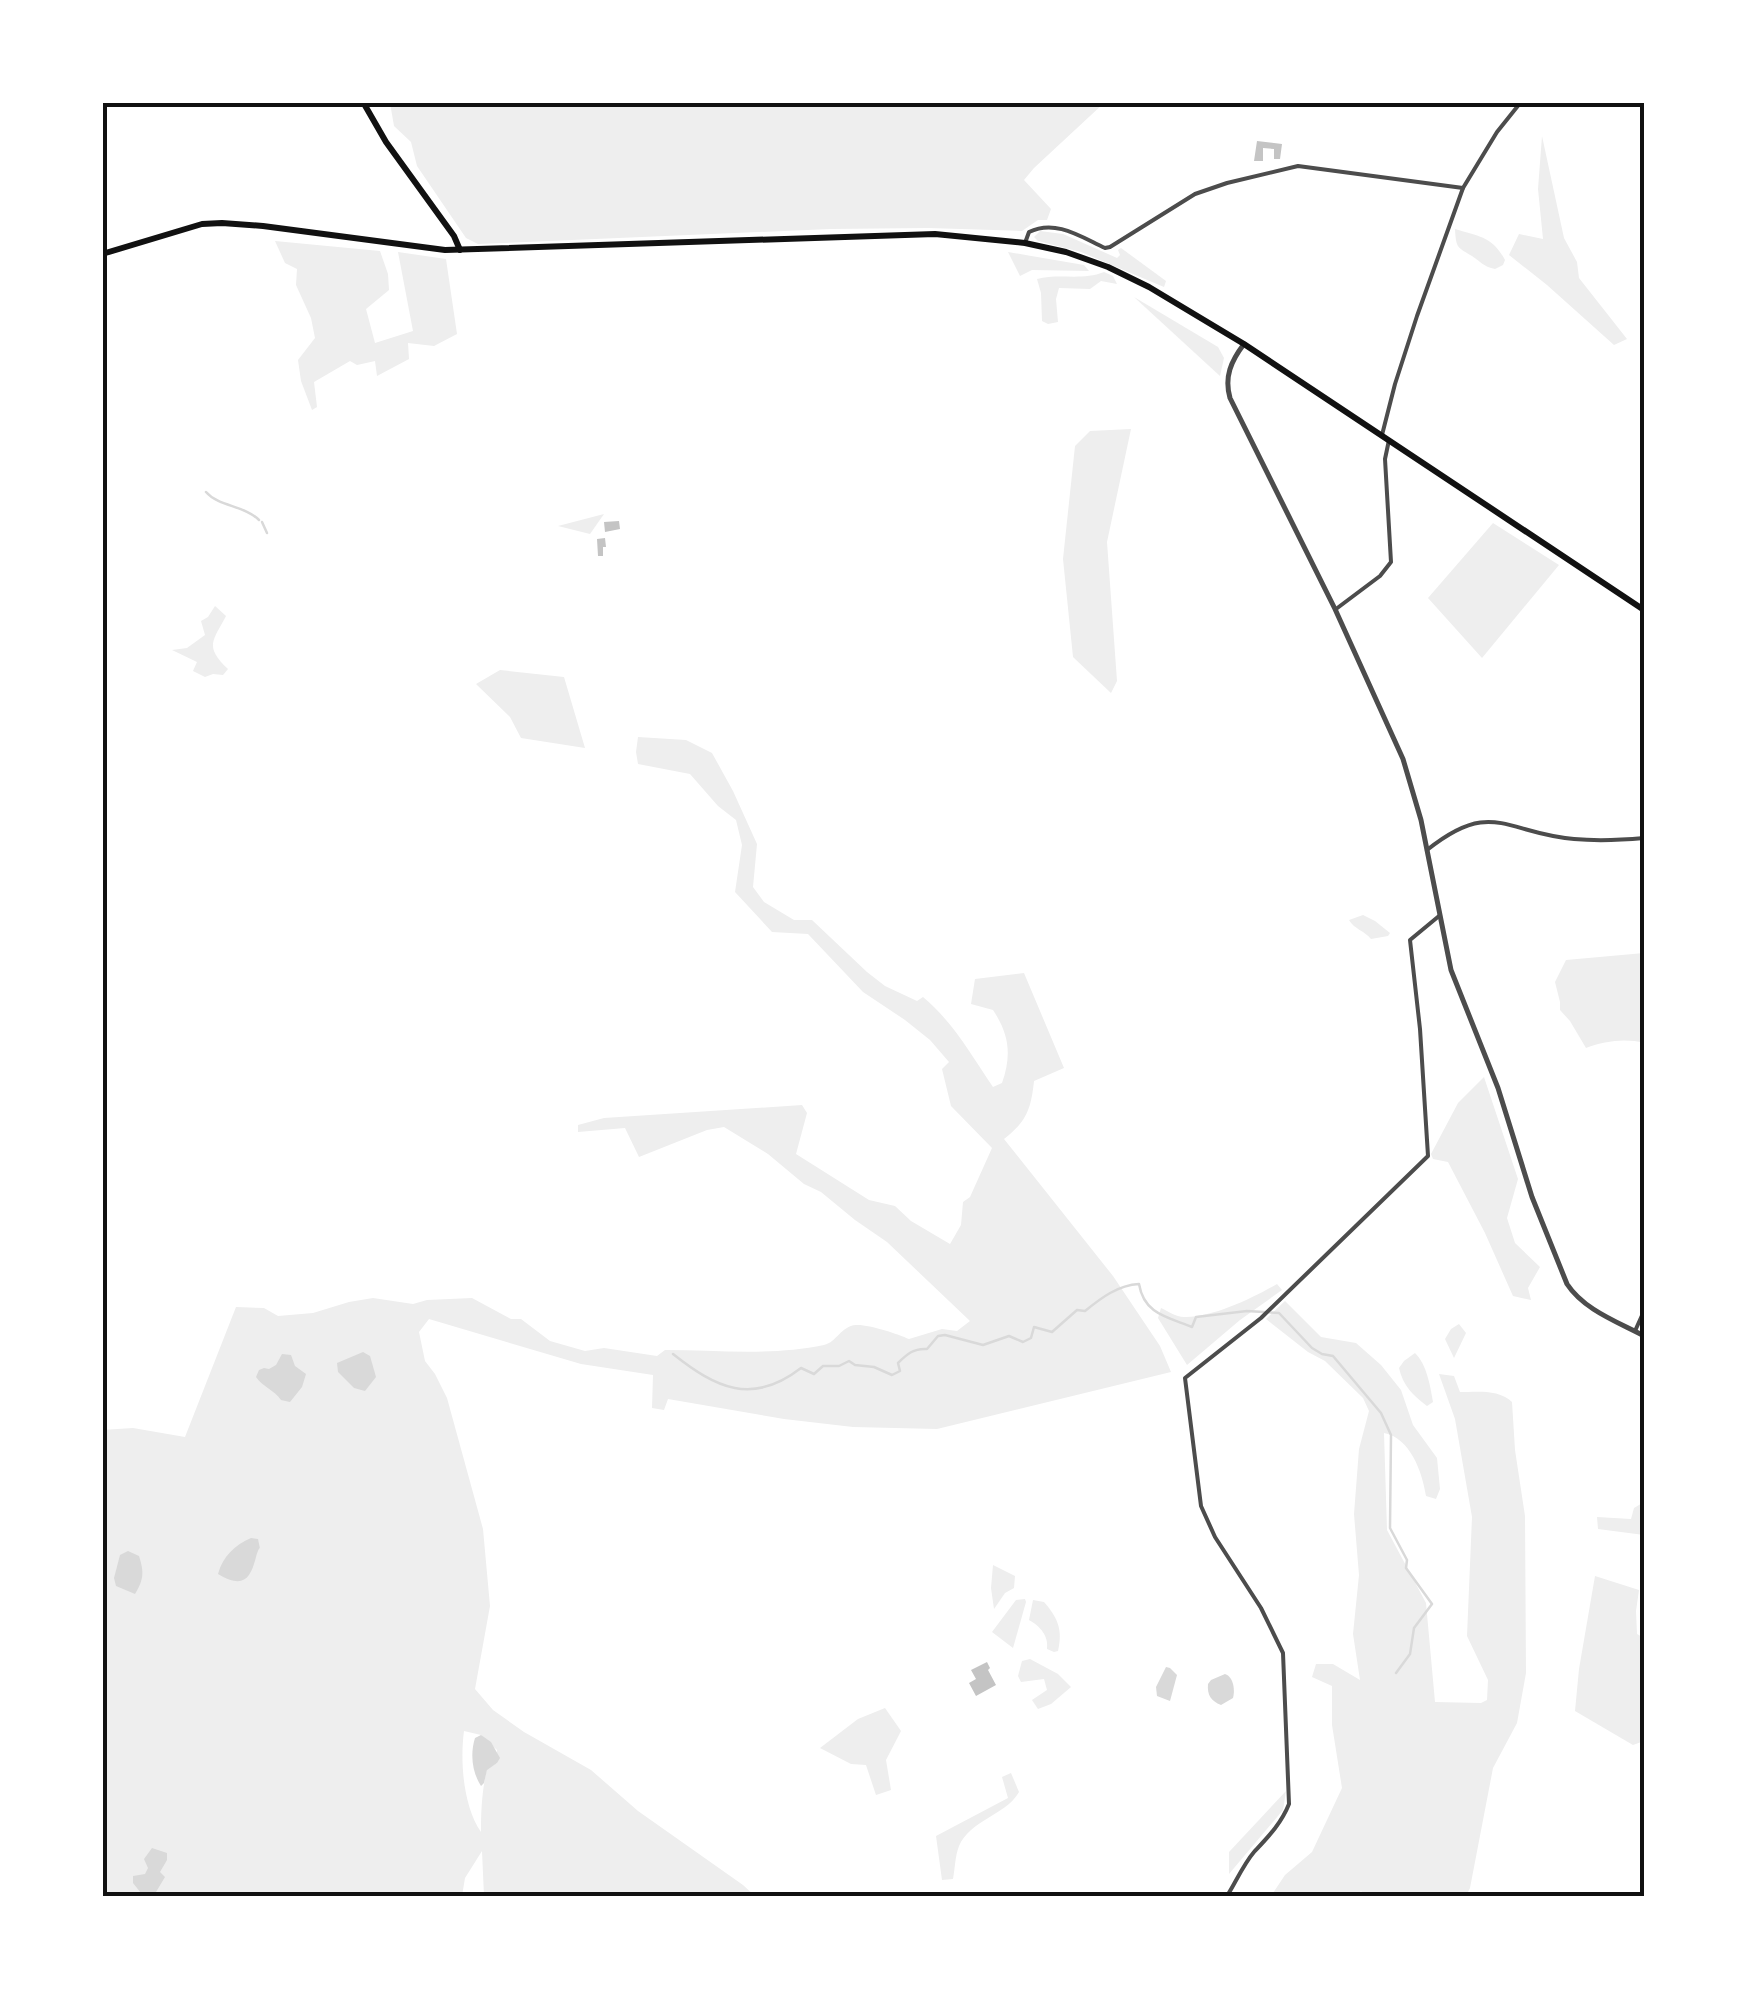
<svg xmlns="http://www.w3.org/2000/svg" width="1747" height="1999" font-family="'Source Sans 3',sans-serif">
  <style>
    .green { fill: #eee; fill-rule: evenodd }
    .water { fill: #d9d9d9 }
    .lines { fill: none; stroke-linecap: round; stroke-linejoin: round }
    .stream { stroke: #d9d9d9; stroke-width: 2.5 }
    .building { fill: #c4c4c4 }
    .minor { stroke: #4c4c4c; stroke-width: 4 }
    .tertiary { stroke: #4c4c4c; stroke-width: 5 }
    .secondary { stroke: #111; stroke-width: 6 }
    .primary { stroke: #111; stroke-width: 6 }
    .neatline { fill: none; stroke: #111; stroke-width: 4 }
  </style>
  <rect width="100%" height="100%" fill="#fff"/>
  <g class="green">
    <polygon points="390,103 390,102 1104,103 1034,168 1024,180 1051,209 1047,220 1038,220 1022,231 928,228 830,229 478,244 466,238 417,166 411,142 394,126"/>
    <polygon points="1542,136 1564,238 1577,262 1579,278 1627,339 1614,345 1547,285 1509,255 1519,234 1543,239 1538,189"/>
    <path d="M1455 229C1480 237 1492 236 1505 260L1503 265 1495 269C1484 267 1481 262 1472 256 1457 247 1456 248 1455 229Z"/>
    <polygon points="1040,231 1063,234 1117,258 1120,255 1118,250 1121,248 1166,281 1164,287 1081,252 1038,241 1034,237"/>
    <polygon points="275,241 380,251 388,274 389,290 366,309 375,343 413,331 398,252 446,259 457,334 434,346 408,343 409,359 377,376 375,361 357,365 350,361 314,382 317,407 312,410 301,381 298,360 315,338 311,318 296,285 297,269 285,263"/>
    <polygon points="1008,252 1084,265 1089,271 1032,270 1020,276"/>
    <path d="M1104 272 1113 276 1117 284 1101 281 1090 289 1059 288 1056 299 1058 322 1048 324 1042 321 1041 293 1037 279C1059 273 1082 281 1104 272Z"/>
    <polygon points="1134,297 1218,347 1224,358 1220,376"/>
    <polygon points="1131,429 1107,542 1117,681 1111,693 1073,657 1063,559 1075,446 1090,431"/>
    <polygon points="604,514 590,534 558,526"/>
    <polygon points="1493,523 1559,565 1482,658 1428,598"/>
    <path d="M215 606 226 616C213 641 204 646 228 669L223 675 213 674 205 677 193 671 197 662 172 650 187 648 205 635 201 621 208 617Z"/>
    <polygon points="500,670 564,677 585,748 521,738 510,717 476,684"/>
    <path d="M638 737 686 740 712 753 733 791 757 844 753 887 764 902 794 920H812L867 972 885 986 917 1001 923 997C954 1023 971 1055 993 1087L1002 1083C1012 1055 1009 1034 993 1010L971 1004 975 979 1024 973 1064 1068 1034 1081C1031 1110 1026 1122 1004 1139L1113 1276 1160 1346 1171 1372 937 1429 853 1427 784 1419 668 1399 664 1410 652 1408 653 1375 581 1364 429 1319 419 1332 425 1361 435 1374 447 1398 483 1529 490 1606 475 1689 493 1710 524 1732 591 1770 638 1811 743 1885 755 1896H484L482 1851 465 1878 462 1896H103L102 1430 133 1428 185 1437 236 1307 264 1308 278 1316 313 1313 349 1302 373 1298 413 1304 427 1300 472 1298 511 1319H521L550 1341 585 1351 604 1348 657 1356 665 1350C717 1350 773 1356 824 1345 837 1342 841 1326 856 1325 868 1324 898 1334 909 1339L942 1329 957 1331 970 1321 887 1242 855 1220 821 1192 804 1184 768 1154 724 1127 707 1130 639 1157 625 1128 578 1132V1125L604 1118 802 1105 807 1113 796 1154 869 1200 895 1206 911 1221 950 1244 961 1225 963 1202 970 1197 992 1148 951 1106 942 1069 949 1062 930 1040 905 1020 863 992 808 934 772 932 735 892 742 845 736 820 718 806 690 774 638 764 636 752ZM464 1731 481 1735 497 1750V1763L487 1769C482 1790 481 1810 481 1832 463 1806 460 1761 464 1731Z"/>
    <path d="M1363 915 1375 921 1390 933 1388 936 1371 939C1365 931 1354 929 1349 920Z"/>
    <path d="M1644 953V1043C1625 1038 1605 1041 1586 1048L1570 1021 1560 1010V1002L1555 982 1566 960Z"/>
    <polygon points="1484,1077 1518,1179 1507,1218 1515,1243 1540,1267 1528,1288 1531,1300 1513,1296 1485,1233 1448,1162 1433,1159 1431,1154 1458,1103"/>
    <path d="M1277 1284 1282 1290 1240 1320 1187 1365 1158 1318 1161 1308C1168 1311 1176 1317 1184 1317 1212 1318 1253 1298 1277 1284Z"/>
    <path d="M1285 1301 1321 1337 1356 1343 1381 1365 1401 1390 1413 1425 1437 1458 1440 1489 1436 1499 1426 1496C1422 1471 1410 1438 1384 1433L1387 1530 1426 1603 1435 1702 1481 1703 1487 1700 1488 1680 1467 1636 1472 1517 1455 1419 1439 1374 1454 1376 1460 1392C1477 1392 1499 1389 1512 1402L1515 1450 1525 1516 1526 1673 1517 1723 1493 1768 1470 1888 1466 1896H1365L1361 1891 1357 1896H1271L1285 1875 1312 1852 1342 1788 1332 1725V1686L1312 1677 1316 1664H1333L1360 1680 1353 1634 1359 1575 1354 1514 1359 1449 1369 1411 1363 1398 1325 1361 1308 1352 1266 1319Z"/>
    <polygon points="1459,1324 1466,1333 1454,1358 1445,1339 1451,1329"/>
    <path d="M1415 1353C1427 1365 1430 1385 1433 1402L1427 1406C1413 1395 1403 1386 1399 1368L1404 1361Z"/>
    <polygon points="1644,1502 1644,1535 1598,1529 1597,1517 1631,1519 1634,1508"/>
    <polygon points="993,1565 1015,1576 1014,1588 1005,1593 994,1609 991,1588"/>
    <polygon points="1595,1576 1639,1590 1636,1611 1637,1634 1644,1638 1644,1741 1633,1745 1575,1711 1579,1669"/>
    <polygon points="1025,1599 1026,1602 1013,1648 992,1632 1016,1600"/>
    <path d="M1033 1600 1044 1602C1058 1618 1063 1630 1058 1651L1054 1652 1047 1649C1049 1636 1040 1626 1029 1620Z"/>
    <polygon points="1030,1659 1058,1674 1071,1687 1051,1704 1038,1709 1032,1700 1047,1690 1044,1679 1021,1682 1018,1676 1022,1661"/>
    <polygon points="885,1708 901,1731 886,1760 891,1790 876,1795 866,1765 851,1764 820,1748 858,1719"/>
    <path d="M1011 1773 1019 1792C1006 1815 970 1820 959 1846 955 1856 955 1869 953 1879L942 1880 936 1836 1008 1798 1002 1777Z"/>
    <polygon points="1286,1791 1283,1810 1229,1874 1229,1852"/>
  </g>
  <g class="water">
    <polygon points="363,1352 370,1356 376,1377 365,1391 354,1388 338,1372 337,1363"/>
    <path d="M282 1354 291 1355 295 1366 306 1374 302 1387 290 1402 281 1400C274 1390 263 1387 256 1377L259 1370 264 1368 269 1369 276 1365Z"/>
    <path d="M251 1538 258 1539C261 1554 260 1542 256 1557 250 1581 242 1588 218 1574 223 1556 235 1545 251 1538Z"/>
    <path d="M128 1551 139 1556C144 1572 144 1579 135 1594L116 1586 114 1578 120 1555Z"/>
    <polygon points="1166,1667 1170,1668 1177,1675 1170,1701 1157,1696 1156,1687"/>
    <path d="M1225 1674C1234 1677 1235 1691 1233 1698L1221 1705C1211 1701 1207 1695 1208 1684L1211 1680Z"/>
    <path d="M481 1735 491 1742 500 1758 497 1763 487 1770 484 1783 481 1786C472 1772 470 1754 475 1738Z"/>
    <polygon points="152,1848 167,1853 167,1860 160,1872 165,1877 156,1892 158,1896 138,1896 141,1893 133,1883 133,1876 145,1874 148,1868 144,1859"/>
  </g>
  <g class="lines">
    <g class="stream">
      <path d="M206 492C219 507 244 505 259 520"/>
      <polyline points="262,522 267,533"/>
      <path d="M673 1354C716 1388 752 1406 801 1368L814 1374 823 1366H839L849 1361 855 1365 874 1367 892 1375 900 1371 898 1363C907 1354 914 1348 927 1349L938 1336 945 1335 983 1345 1009 1336 1023 1342 1031 1338 1034 1327 1052 1332 1077 1310 1085 1311C1101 1298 1118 1285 1139 1284 1144 1314 1167 1317 1192 1327L1196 1317 1247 1311 1279 1313 1312 1348 1322 1354 1333 1356 1381 1413 1391 1435 1390 1528 1407 1560 1406 1568 1432 1604 1414 1628 1410 1654 1396 1673"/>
    </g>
  </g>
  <g class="building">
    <polygon points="1257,141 1282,144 1280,159 1274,159 1274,149 1263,148 1263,161 1254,161"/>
    <polygon points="619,521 620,529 605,532 604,522"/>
    <polygon points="605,538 606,547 603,547 603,556 598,556 597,539"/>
    <polygon points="987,1662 990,1668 988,1670 996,1685 976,1696 969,1683 976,1679 971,1670"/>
  </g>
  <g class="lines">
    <g class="minor">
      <path d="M1025 243 1029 232C1056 219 1081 237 1105 248L1110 247 1195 194 1227 183 1298 166 1463 188"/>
      <polyline points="1382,435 1395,384 1417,316 1463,188 1497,132 1521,102"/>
      <polyline points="1336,609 1380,576 1391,562 1385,459 1389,440"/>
      <path d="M1427 850C1492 798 1505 833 1574 839 1596 841 1622 840 1644 838"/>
      <polyline points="1635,1331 1644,1311"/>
      <path d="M1227 1896C1236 1882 1243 1865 1254 1852 1268 1837 1281 1824 1289 1804L1283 1653 1261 1608 1215 1537 1201 1506 1185 1378 1261 1318 1428 1156 1420 1029 1410 940 1439 916"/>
    </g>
    <path class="tertiary" d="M1244 344C1231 361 1224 377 1230 398L1335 609 1403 759 1421 820 1451 970 1498 1088 1532 1197 1567 1284C1584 1310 1618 1322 1644 1336"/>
    <polyline class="secondary" points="363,102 386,142 454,236 460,250"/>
    <polyline class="primary" points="102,254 202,224 222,223 263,226 445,250 935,234 1025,243 1066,252 1108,267 1149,287 1244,344 1644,610"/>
  </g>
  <rect width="1747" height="1999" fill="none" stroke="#ffffff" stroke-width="210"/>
  <rect x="105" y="105" width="1537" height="1789" class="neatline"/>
</svg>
